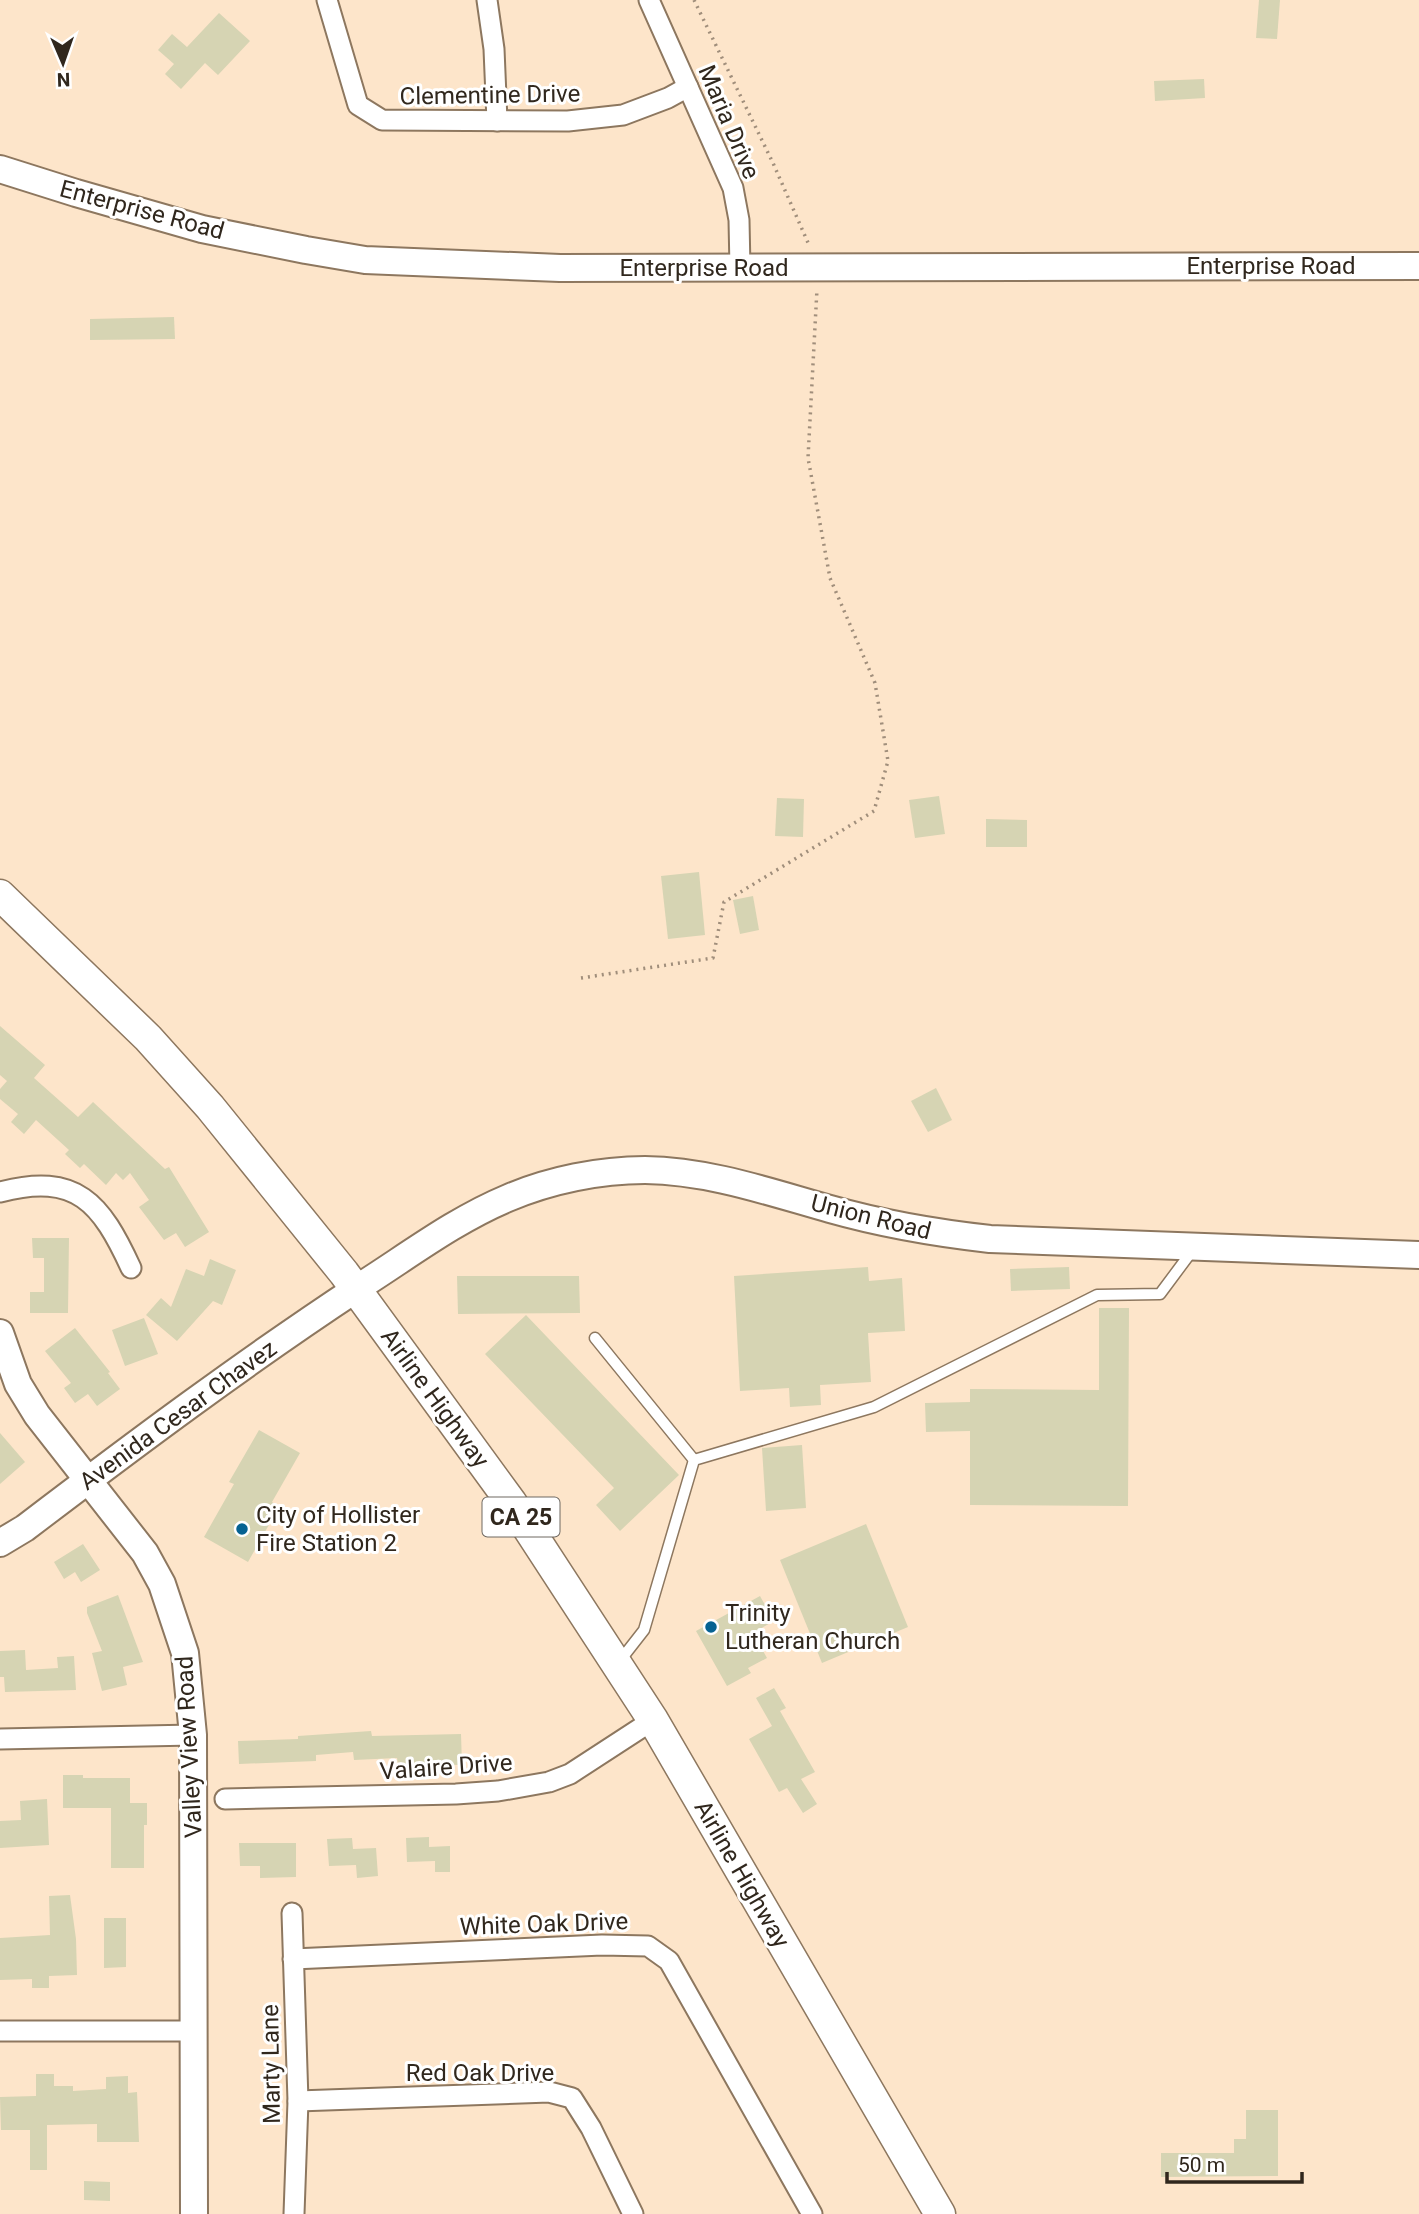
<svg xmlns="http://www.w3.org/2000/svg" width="1419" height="2214" font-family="Roboto,sans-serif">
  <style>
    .building { fill: #d6d4b3 }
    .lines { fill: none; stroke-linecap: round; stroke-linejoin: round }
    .lane-casing { stroke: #8d775f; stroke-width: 13 }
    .street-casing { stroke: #8d775f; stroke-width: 23 }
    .secondary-casing { stroke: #8d775f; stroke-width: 30 }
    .primary-casing { stroke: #8d775f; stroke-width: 33 }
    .path { stroke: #a08e7b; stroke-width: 3.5; stroke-dasharray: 2 5; stroke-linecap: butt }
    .lane { stroke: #fff; stroke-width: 10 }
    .street { stroke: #fff; stroke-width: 19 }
    .secondary { stroke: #fff; stroke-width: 26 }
    .primary { stroke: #fff; stroke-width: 30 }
    .poi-dot { fill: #066292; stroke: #fff; stroke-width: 2.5 }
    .labels { text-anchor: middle; stroke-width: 6; stroke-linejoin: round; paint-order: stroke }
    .shield { fill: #fff; stroke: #6e6861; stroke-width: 2 }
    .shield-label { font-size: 23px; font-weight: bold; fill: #30271d }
    .street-label { font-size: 24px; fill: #30271d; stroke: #fff }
    .poi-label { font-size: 24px; fill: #30271d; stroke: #fff; text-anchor: start }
  </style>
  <rect width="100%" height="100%" fill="#fde5ca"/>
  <g class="building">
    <polygon points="1259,0 1280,0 1277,39 1256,38"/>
    <polygon points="219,13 250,41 218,75 205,63 181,89 165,74 174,64 158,50 172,34 187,47"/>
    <polygon points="1204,79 1205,98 1155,101 1154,81"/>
    <polygon points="174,317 175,339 90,340 90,319"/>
    <polygon points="939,796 945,834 915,838 909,800"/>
    <polygon points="777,798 804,799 803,837 775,836"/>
    <polygon points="986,819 1027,820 1027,847 986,847"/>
    <polygon points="699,872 705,935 668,939 661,876"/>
    <polygon points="753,896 759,930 740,934 733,900"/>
    <polygon points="0,1026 45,1065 34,1078 78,1117 93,1102 165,1169 169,1167 209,1232 185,1247 176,1233 164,1240 139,1207 149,1200 130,1173 123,1180 116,1173 106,1185 84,1164 80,1168 65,1154 69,1150 36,1120 24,1134 11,1122 18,1114 0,1099 0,1089 7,1081 0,1075"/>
    <polygon points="936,1088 952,1120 928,1132 911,1101"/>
    <polygon points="32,1238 69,1238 68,1313 30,1313 30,1292 44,1292 44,1258 33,1258"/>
    <polygon points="210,1259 236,1270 222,1305 213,1301 177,1341 146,1315 161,1298 171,1307 186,1269 204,1276"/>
    <polygon points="868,1267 869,1281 902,1278 905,1331 868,1333 871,1382 820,1385 821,1405 790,1407 789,1388 740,1391 734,1276"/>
    <polygon points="1069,1267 1070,1289 1011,1291 1010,1269"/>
    <polygon points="457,1276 579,1276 580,1313 458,1314"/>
    <polygon points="1099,1308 1129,1308 1128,1506 970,1505 970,1431 926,1432 925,1403 970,1402 970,1389 1099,1390"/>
    <polygon points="526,1315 679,1475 620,1531 596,1505 614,1488 485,1354"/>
    <polygon points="144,1318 158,1354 125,1366 112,1330"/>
    <polygon points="75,1328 110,1372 108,1373 120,1389 97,1406 88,1394 75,1403 64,1388 71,1383 45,1351"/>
    <polygon points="259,1430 300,1453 272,1502 279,1507 248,1562 204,1537 234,1484 229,1482"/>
    <polygon points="0,1433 25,1462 0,1484"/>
    <polygon points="802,1445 806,1508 766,1511 762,1448"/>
    <polygon points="866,1524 908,1627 822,1663 780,1560"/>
    <polygon points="83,1544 100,1570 81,1582 75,1572 64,1579 54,1562"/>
    <polygon points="118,1595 143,1662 123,1667 127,1685 102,1691 92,1653 102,1651 87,1613 87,1607"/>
    <polygon points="760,1596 774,1621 753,1633 767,1658 748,1668 751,1673 727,1686 696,1631"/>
    <polygon points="25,1650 26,1670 58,1668 57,1657 74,1656 76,1690 5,1692 4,1677 0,1677 0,1651"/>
    <polygon points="774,1688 786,1708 780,1711 815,1772 801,1779 817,1804 803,1813 787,1788 779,1792 749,1739 772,1726 756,1698"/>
    <polygon points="371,1731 372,1736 461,1734 462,1765 398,1764 397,1758 354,1760 353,1752 316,1755 316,1761 239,1764 238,1741 298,1739 298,1736"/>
    <polygon points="63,1775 83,1775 83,1778 130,1778 130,1803 147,1803 147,1825 144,1825 144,1868 111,1868 111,1808 63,1808"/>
    <polygon points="47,1799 49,1845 0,1848 0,1821 21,1820 20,1801"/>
    <polygon points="429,1837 429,1847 450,1846 450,1872 435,1872 435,1861 407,1862 406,1838"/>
    <polygon points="352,1838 353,1849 376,1848 378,1876 357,1878 356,1865 329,1866 327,1839"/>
    <polygon points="239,1843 296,1843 296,1877 260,1878 260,1866 240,1866"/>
    <polygon points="70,1895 76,1939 77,1975 49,1976 49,1988 32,1988 32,1979 0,1980 0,1938 50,1935 49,1896"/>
    <polygon points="104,1918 126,1918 126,1967 104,1968"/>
    <polygon points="36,2074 54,2074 54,2086 73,2086 73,2091 106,2089 106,2077 128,2076 128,2093 137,2092 139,2142 97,2142 97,2124 47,2125 47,2170 30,2170 30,2130 1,2130 0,2097 36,2096"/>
    <polygon points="1246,2110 1278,2110 1278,2176 1161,2177 1161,2153 1234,2153 1234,2139 1246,2139"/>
    <polygon points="84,2181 110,2182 110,2201 84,2200"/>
  </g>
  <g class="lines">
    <g class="lane-casing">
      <g id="lane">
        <polyline points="595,1338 694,1460"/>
        <polyline points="619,1662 644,1630 694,1460 874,1407 1097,1295 1160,1294 1192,1251"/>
      </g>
    </g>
    <g class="street-casing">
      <g id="street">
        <polyline points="327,0 358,105 382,120 568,121 623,115 668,98 688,87"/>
        <polyline points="487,0 494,49 497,121"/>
        <polyline points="649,0 733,188 739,220 740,268"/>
        <path d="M0 1192C77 1172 101 1203 131 1268"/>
        <polyline points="0,1739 193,1735"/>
        <polyline points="225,1799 456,1794 498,1791 549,1782 570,1774 653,1720"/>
        <polyline points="292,1913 298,2101 294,2214"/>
        <polyline points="293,1959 602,1945 648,1946 669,1961 812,2214"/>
        <polyline points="0,2031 194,2031"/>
        <polyline points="298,2101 549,2092 572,2098 591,2128 633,2214"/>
      </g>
    </g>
    <g class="secondary-casing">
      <g id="secondary">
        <polyline points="0,169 76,193 202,229 306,250 365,260 560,268 1419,266"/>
        <polyline points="0,1333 18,1384 37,1415 145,1553 162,1584 185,1653 193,1735 194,2214"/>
        <path d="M0 1543 25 1528C134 1445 245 1362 359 1287 408 1256 455 1220 508 1198 550 1180 600 1170 645 1170 710 1171 769 1192 830 1209 883 1224 936 1233 990 1239L1419 1255"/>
      </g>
    </g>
    <g class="primary-casing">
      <polyline id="primary" points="0,895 148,1038 210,1107 344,1273 511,1502 653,1720 940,2214"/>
    </g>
    <g class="path">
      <polyline points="694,0 773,163 809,245"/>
      <polyline points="581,978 713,958 724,902 874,811 888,761 875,683 830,578 808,458 817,289"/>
    </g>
    <use href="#lane" class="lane"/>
    <use href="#street" class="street"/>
    <use href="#secondary" class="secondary"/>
    <use href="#primary" class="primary"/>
  </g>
  <g class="poi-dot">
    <circle cx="242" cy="1529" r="7"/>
    <circle cx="711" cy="1627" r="7"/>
  </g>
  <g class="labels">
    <rect class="shield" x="482.5" y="1497.5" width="77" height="39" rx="5"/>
    <g class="shield-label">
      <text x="521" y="1525">CA 25</text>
    </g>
    <g class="street-label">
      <text transform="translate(490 95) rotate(-1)" y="8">Clementine Drive</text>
      <text transform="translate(729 122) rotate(67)" y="8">Maria Drive</text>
      <text transform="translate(142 210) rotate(15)" y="8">Enterprise Road</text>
      <text x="1271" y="274">Enterprise Road</text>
      <text x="704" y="276">Enterprise Road</text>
      <text transform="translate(871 1217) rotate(14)" y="8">Union Road</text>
      <text transform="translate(435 1398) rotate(54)" y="8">Airline Highway</text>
      <text transform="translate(178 1415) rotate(-36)" y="8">Avenida Cesar Chavez</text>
      <text transform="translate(189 1747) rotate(-93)" y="8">Valley View Road</text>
      <text transform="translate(446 1767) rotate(-4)" y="8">Valaire Drive</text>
      <text transform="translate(742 1874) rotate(60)" y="8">Airline Highway</text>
      <text transform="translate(544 1924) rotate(-2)" y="8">White Oak Drive</text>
      <text transform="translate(271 2064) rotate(-91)" y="8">Marty Lane</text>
      <text x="480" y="2081">Red Oak Drive</text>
    </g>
    <g class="poi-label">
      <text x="256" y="1523">City of Hollister<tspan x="256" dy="28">Fire Station 2</tspan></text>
      <text x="725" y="1621">Trinity<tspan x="725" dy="28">Lutheran Church</tspan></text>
    </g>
  </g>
  <g transform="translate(63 63) rotate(178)" stroke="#ffffff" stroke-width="5" paint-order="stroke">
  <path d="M0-5L12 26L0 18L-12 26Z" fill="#30271d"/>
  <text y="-10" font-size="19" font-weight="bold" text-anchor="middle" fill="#30271d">N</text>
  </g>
  <path d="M1167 2172v10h135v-10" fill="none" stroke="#30271d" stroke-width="3.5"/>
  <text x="1178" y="2172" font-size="21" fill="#30271d" stroke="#ffffff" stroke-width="5" paint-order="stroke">50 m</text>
</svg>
